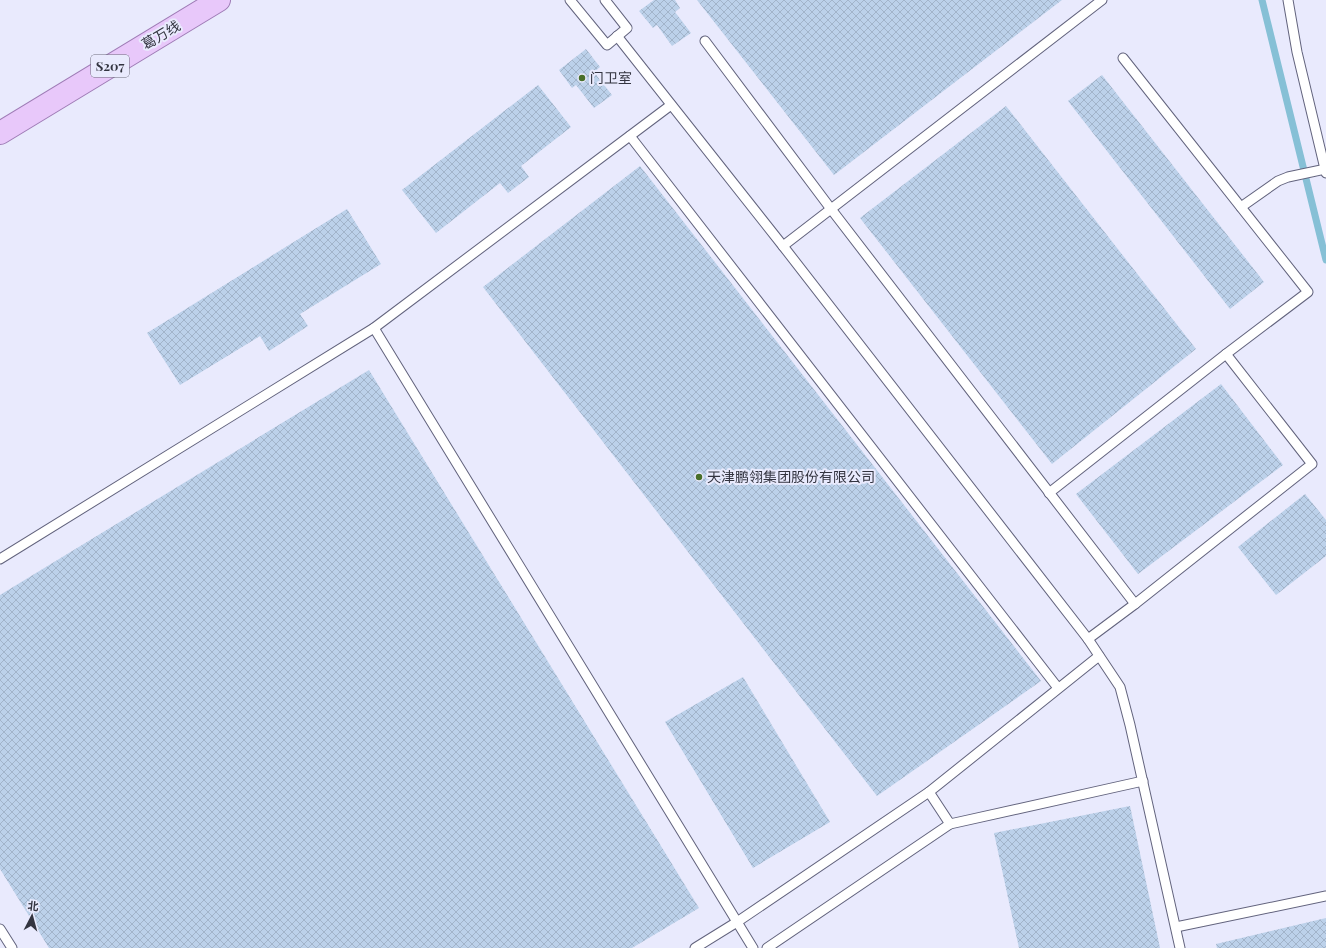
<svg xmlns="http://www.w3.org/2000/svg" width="1326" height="948" font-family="'Playfair Display','Noto Sans SC',serif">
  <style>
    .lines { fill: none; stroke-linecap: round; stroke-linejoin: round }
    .stream { stroke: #86c0d6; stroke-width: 7 }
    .building { fill: url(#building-cross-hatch) }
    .service-casing { stroke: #62637d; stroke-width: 11 }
    .primary-casing { stroke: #9f7cb6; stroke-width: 24 }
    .service { stroke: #fff; stroke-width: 9 }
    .primary { stroke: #e8c8fa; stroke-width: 22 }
    .poi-dot { fill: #486f2a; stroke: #e9eafd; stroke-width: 1.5 }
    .labels { text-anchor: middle; stroke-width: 4; stroke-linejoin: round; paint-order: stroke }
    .shield { fill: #e9eafd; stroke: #6a6b79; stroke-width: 1 }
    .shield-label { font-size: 13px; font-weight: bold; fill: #333440 }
    .street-label { font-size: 14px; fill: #333440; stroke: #e9eafd }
    .poi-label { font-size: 14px; fill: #333440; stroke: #e9eafd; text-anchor: start }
  </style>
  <defs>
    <pattern id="building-cross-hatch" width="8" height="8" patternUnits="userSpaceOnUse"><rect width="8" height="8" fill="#bcd1ea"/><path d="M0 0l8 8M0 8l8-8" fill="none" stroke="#a2b4ca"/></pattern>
  </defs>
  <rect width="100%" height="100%" fill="#e9eafd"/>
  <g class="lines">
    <polyline class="stream" points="1262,0 1326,260"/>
  </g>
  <g class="building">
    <polygon points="654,0 675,0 680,8 675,12 691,33 672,46 657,25 653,28 639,11"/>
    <polygon points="697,0 1062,0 834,175"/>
    <polygon points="586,49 600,67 594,72 612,95 594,108 576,85 572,88 559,70"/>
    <polygon points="1102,75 1264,282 1230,309 1068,101"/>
    <polygon points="538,85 571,127 521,166 529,177 508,193 500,183 436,233 402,190"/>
    <polygon points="1006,106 1196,349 1052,464 860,218"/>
    <polygon points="640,166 1041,681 877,796 483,287"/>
    <polygon points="347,209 381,264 300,314 308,326 269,351 260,336 180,385 147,333"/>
    <polygon points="369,370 699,908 632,948 49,948 0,869 0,595"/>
    <polygon points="1221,384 1283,465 1138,574 1076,494"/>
    <polygon points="1305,494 1326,520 1326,556 1276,595 1238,547"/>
    <polygon points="743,677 830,822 753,868 665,722"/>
    <polygon points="1130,806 1160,948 1019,948 994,833"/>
    <polygon points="1326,918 1326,948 1217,948 1216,944"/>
  </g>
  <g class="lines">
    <g class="service-casing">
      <g id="service">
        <polyline points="570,0 607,45 627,28 605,0"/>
        <polyline points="1288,0 1297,52 1326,173"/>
        <polyline points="617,36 783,246 1088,639 1120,687 1130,725 1180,948"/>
        <polyline points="705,41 831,209 1135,604"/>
        <polyline points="630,136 1058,688"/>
        <polyline points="1241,207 1278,181 1288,177 1326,169"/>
        <polyline points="783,246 1102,0"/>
        <polyline points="374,328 753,948"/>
        <polyline points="1049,493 1226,354 1308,292 1123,58"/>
        <polyline points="0,559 374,328 671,105"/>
        <polyline points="1088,639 1135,604 1312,464 1226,354"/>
        <polyline points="929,792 950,824 1143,781"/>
        <polyline points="1176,927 1326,896"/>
        <polyline points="0,929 12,948"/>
        <polyline points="695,948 737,922 929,792 1099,656"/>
        <polyline points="767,948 950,824"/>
      </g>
    </g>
    <g class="primary-casing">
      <polyline id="primary" points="0,133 219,0"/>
    </g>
    <use href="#service" class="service"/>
    <use href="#primary" class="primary"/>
  </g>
  <g class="poi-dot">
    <circle cx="582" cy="78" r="4"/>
    <circle cx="699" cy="477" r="4"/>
  </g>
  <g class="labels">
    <rect class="shield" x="91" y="55" width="38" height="22" rx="3"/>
    <g class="shield-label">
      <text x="110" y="71">S207</text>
    </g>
    <g class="street-label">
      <text transform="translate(161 35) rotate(-31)" y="5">葛万线</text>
    </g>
    <g class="poi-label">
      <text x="590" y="83">门卫室</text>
      <text x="707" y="482">天津鹏翎集团股份有限公司</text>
    </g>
  </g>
  <g transform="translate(32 916) rotate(6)" stroke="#e9eafd" stroke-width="3" paint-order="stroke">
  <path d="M0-3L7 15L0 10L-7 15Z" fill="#333440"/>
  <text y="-6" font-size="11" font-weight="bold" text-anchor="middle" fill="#333440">北</text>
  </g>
</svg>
